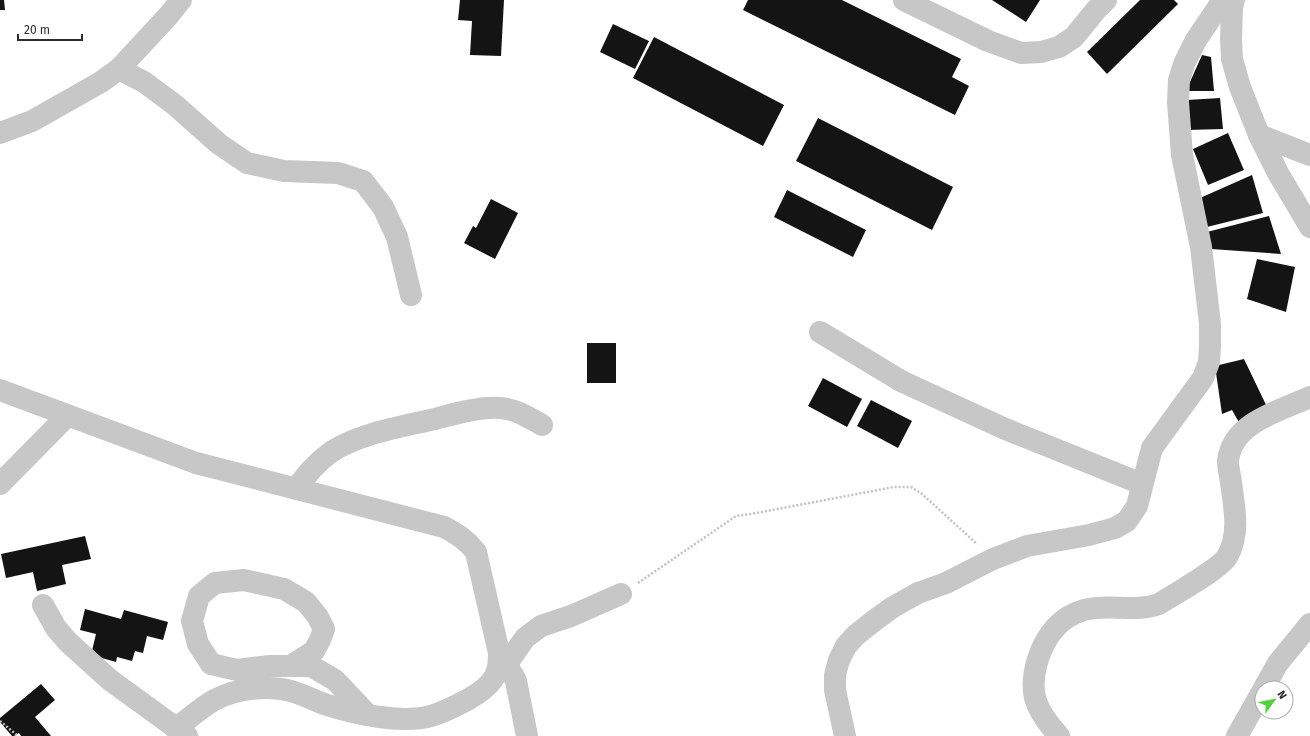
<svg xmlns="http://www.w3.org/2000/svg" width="1310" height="736" font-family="'Fira Sans',sans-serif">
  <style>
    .building { fill: #141414 }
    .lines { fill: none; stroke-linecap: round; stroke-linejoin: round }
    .path { stroke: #c1c1c1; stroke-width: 2.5; stroke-dasharray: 2 2; stroke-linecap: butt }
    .minor { stroke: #c7c7c7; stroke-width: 22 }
  </style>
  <rect width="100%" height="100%" fill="#fff"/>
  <g class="building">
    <polygon points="0,0 4,0 5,10 0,10"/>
    <polygon points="460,0 504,0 501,56 470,55 472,21 458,20"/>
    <polygon points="748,0 842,0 961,59 952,77 969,86 955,115 743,10"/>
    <polygon points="992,0 1040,0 1026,22"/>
    <polygon points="1140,0 1174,0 1178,4 1107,74 1087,52"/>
    <polygon points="613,24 649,41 635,69 600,52"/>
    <polygon points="654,37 784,105 763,146 633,78"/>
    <polygon points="1202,55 1211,57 1214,91 1186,91"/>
    <polygon points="1220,98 1223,129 1187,130 1187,100"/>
    <polygon points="818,118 953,187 932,230 796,161"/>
    <polygon points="1228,133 1244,170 1208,185 1193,149"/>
    <polygon points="1252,175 1263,213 1207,227 1200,198"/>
    <polygon points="787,190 866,230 853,257 774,217"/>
    <polygon points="491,199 518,213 495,259 464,243 473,226 476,228"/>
    <polygon points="1269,216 1281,254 1211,249 1207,232"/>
    <polygon points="1257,259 1295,267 1286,312 1247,299"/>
    <rect x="587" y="343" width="29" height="40"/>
    <polygon points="1244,359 1268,409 1241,426 1232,410 1222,414 1215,366"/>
    <polygon points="823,378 862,399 847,427 808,406"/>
    <polygon points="871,400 912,421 898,448 857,426"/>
    <polygon points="85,536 91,559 62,565 66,584 37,591 33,572 6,578 1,554"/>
    <polygon points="85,609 121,619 124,610 168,622 163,640 147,636 143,653 135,651 132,661 117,657 116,662 91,655 96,634 80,630"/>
    <polygon points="41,684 55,700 35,717 51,736 21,736 19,733 14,736 12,736 0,722 0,718"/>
  </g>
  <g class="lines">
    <g class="path">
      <polyline points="638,583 736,516 751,514 894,487 911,487 922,494 977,544"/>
      <polyline points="0,721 18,736"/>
    </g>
    <g class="minor">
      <polyline points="904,0 988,41 1021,53 1041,52 1059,47 1074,37 1096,10 1106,0"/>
      <polyline points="1234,0 1232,7 1231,39 1232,59 1240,87 1259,135 1278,173 1310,227"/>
      <polyline points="119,69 144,82 175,105 219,144 247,163 284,171 338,173 363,181 383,207 397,237 411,295"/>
      <polyline points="0,133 32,121 101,82 119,69 169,15 181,0"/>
      <polyline points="1259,135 1310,155"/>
      <polyline points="820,332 901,381 1003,428 1142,484"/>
      <path d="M0 390 196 463 444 527C457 534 467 540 476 552L499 653C499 659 499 667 496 674 491 685 478 694 467 700 456 706 444 712 431 716 400 724 355 714 324 704 302 695 289 687 264 688 223 689 205 704 176 729"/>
      <polyline points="0,484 67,416"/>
      <path d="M296 489C307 474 316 463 331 452 360 433 401 427 435 419 453 414 482 406 500 408 516 409 528 417 542 425"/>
      <polyline points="43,605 56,628 68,642 110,680 187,736"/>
      <path d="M499 662C508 667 512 672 516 681L527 736"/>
      <polyline points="292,665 314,651 320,640 324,629 318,617 306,602 284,589 244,580 215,583 199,596 192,621 198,644 211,664 237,670 270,666 311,666 335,680 368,715"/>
      <polyline points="507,667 511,658 525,638 541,626 571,616 621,594"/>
      <polyline points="1264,688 1278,663 1310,624"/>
      <polyline points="845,736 835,690 835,675 839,660 846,646 856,635 875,620 893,607 918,593 946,583 993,559 1027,546 1089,535 1115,528 1127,521 1137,506 1152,448 1203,378 1209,362 1210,347 1210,324 1201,247 1182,155 1178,102 1179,80 1184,64 1196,40 1223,0"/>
      <path d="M1059 736C1049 725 1039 712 1035 698 1030 675 1040 644 1056 627 1064 618 1074 613 1084 610 1109 603 1135 613 1159 604 1176 593 1217 571 1227 557 1234 545 1236 529 1235 516 1234 502 1232 489 1230 476 1229 471 1228 466 1228 461 1232 422 1280 411 1310 397"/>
      <polyline points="1237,736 1262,692"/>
    </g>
  </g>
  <g transform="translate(1274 700) rotate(57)"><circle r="19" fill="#ffffff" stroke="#ababab"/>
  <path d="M0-3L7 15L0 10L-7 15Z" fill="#56d042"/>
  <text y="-6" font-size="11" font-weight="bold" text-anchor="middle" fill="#2d2d2d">N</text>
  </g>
  <path d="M18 34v6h64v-6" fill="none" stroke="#2d2d2d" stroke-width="2"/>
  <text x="24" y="34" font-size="12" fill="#2d2d2d" stroke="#ffffff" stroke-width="3" paint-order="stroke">20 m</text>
</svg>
